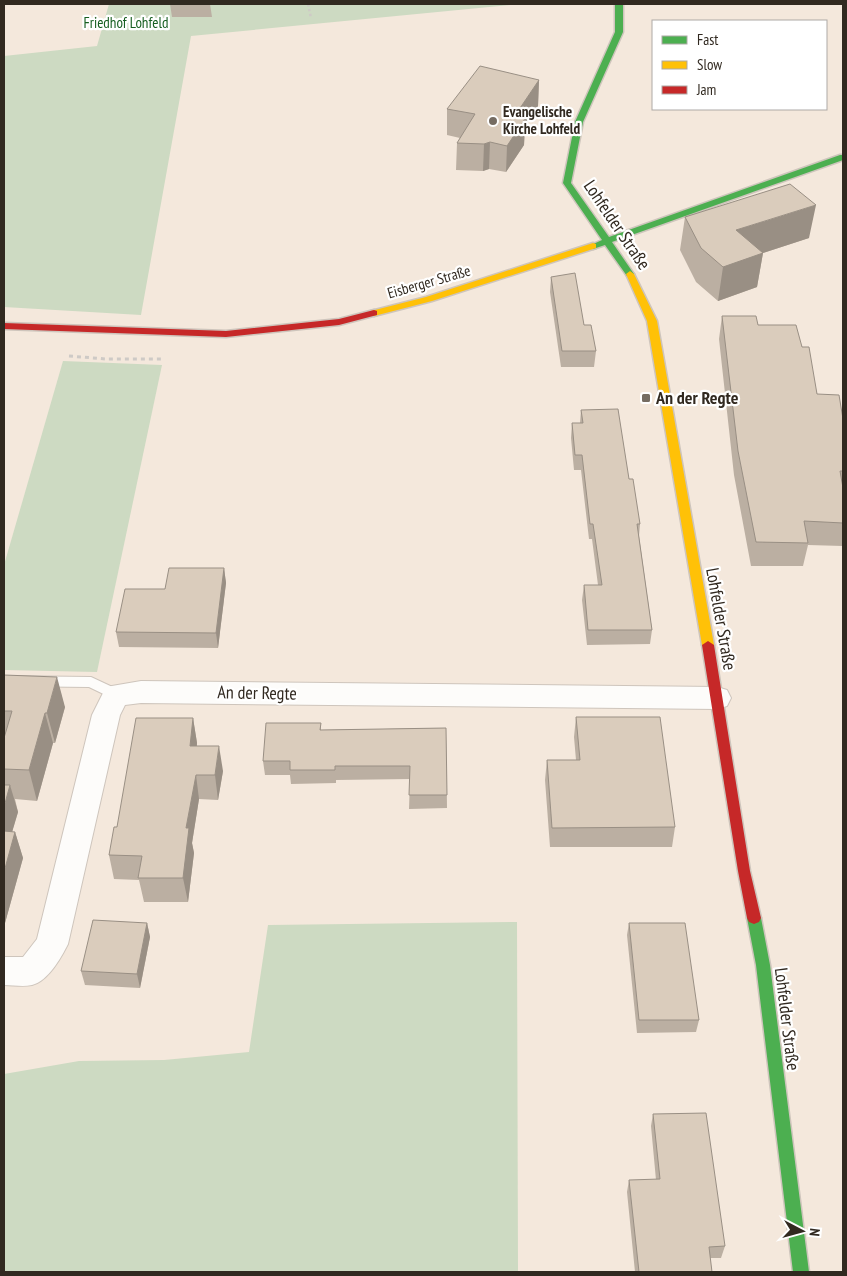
<svg xmlns="http://www.w3.org/2000/svg" width="847" height="1276" font-family="'PT Sans Narrow',sans-serif">
  <style>
    .green { fill: #cddac2 }
    .lines { fill: none; stroke-linecap: round; stroke-linejoin: round }
    .lane-casing { stroke: #cec5bc; stroke-width: 2 }
    .street-casing { stroke: #cec5bc; stroke-width: 2 }
    .fast-casing { stroke: #cec5bc; stroke-width: 3 }
    .slow-casing { stroke: #cec5bc; stroke-width: 3 }
    .jam-casing { stroke: #cec5bc; stroke-width: 3 }
    .path-far1 { stroke: #cecac6; stroke-width: 2.5; stroke-dasharray: 2.5 2.5; stroke-linecap: butt }
    .path { stroke: #cecac6; stroke-width: 3; stroke-dasharray: 4 4; stroke-linecap: butt }
    .lane { fill: #fdfcfa; fill-rule: evenodd }
    .street { fill: #fdfcfa; fill-rule: evenodd }
    .fast { fill: #4caf50; fill-rule: evenodd }
    .slow { fill: #ffc107; fill-rule: evenodd }
    .jam { fill: #c62828; fill-rule: evenodd }
    .wall { fill: #bbafa2 }
    .shaded-wall { fill: #998f84 }
    .building { fill: #daccbc; stroke: #998f84 }
    .poi-dot { fill: #756c62; stroke: #fff; stroke-width: 2 }
    .labels { text-anchor: middle; stroke-width: 4.5; stroke-linejoin: round; paint-order: stroke }
    .far-park-label { font-size: 15px; fill: #165e20; stroke: #fff }
    .far-poi-label { font-size: 15px; font-weight: bold; fill: #312920; stroke: #fff; text-anchor: start }
    .far-street-label { font-size: 15px; fill: #312920; stroke: #fff }
    .street-label { font-size: 18px; fill: #312920; stroke: #fff }
    .poi-label { font-size: 18px; font-weight: bold; fill: #312920; stroke: #fff; text-anchor: start }
  </style>
  <rect width="100%" height="100%" fill="#f4e8dc"/>
  <g class="green">
    <polygon points="109,4 520,4 191,36 141,315 4,307 4,56 97,46"/>
    <polygon points="63,361 162,365 97,672 4,670 4,565"/>
    <polygon points="517,922 518,1272 4,1272 4,1074 79,1061 164,1060 249,1052 268,925"/>
  </g>
  <g class="lines">
    <g class="lane-casing">
      <polygon id="lane" points="4,676 91,677 121,691 123,695 121,699 116,700 89,687 4,686"/>
    </g>
    <g class="street-casing">
      <path id="street" d="M141 681 717 687 727 690 731 698 727 706 717 709 141 703 125 705 120 715 68 944C61 958 48 981 32 985 23 987 13 985 4 985V957H23L37 939 92 715 106 687Z"/>
    </g>
    <g class="fast-casing">
      <g id="fast">
        <polygon points="615,4 623,4 623,32 583,122 571,183 609,237 840,155 843,155 843,160 612,242 634,274 633,276 627,276 605,245 593,249 589,246 602,240 563,183 575,122 615,32"/>
        <polygon points="754,912 759,914 761,918 770,965 809,1272 793,1272 756,965 747,918 749,914"/>
      </g>
    </g>
    <g class="slow-casing">
      <g id="slow">
        <polygon points="593,243 596,244 596,248 432,301 374,316 369,313 371,311 426,297"/>
        <polygon points="630,271 634,274 657,321 714,645 708,649 702,645 647,321 626,274"/>
      </g>
    </g>
    <g class="jam-casing">
      <g id="jam">
        <polygon points="374,310 377,311 377,315 339,325 226,337 4,329 4,323 226,331 339,319"/>
        <polygon points="708,641 714,645 750,871 761,918 759,922 754,924 749,922 747,918 738,871 702,645"/>
      </g>
    </g>
    <polyline class="path-far1" points="308,4 311,18"/>
    <polyline class="path" points="69,356 106,359 163,359"/>
    <use href="#lane" class="lane"/>
    <use href="#street" class="street"/>
    <use href="#fast" class="fast"/>
    <use href="#slow" class="slow"/>
    <use href="#jam" class="jam"/>
  </g>
  <g class="wall">
    <polygon points="170,4 210,4 212,17 172,17"/>
    <polygon points="539,80 538,106 525,125 524,145 506,172 489,169 483,171 456,170 457,143 460,138 447,135 447,109"/>
    <polygon points="685,217 809,238 763,253 757,287 718,301 696,282 680,250"/>
    <polygon points="551,277 584,325 596,351 594,367 561,367 550,292"/>
    <polygon points="722,316 758,325 802,347 817,394 843,419 843,546 808,545 803,566 751,566 734,475 719,339"/>
    <polygon points="581,410 629,479 640,524 639,536 652,630 650,644 587,645 582,600 584,585 598,585 592,539 589,539 581,470 574,470 571,438 572,423 580,423"/>
    <polygon points="224,568 226,583 218,648 119,647 116,632 165,589"/>
    <polygon points="4,675 65,707 55,743 53,743 37,801 15,799 18,812 12,832 15,832 23,858 5,923 4,922"/>
    <polygon points="576,717 675,827 672,847 550,847 545,780 547,760 576,760 574,737"/>
    <polygon points="193,718 197,743 197,746 223,771 218,800 199,799 192,843 194,853 188,902 144,902 139,880 114,879 109,855"/>
    <polygon points="321,723 321,730 446,728 447,808 409,809 410,779 336,780 336,783 291,784 290,775 265,775 263,761"/>
    <polygon points="147,923 150,937 140,988 85,985 81,971"/>
    <polygon points="629,923 699,1020 696,1032 637,1033 627,935"/>
    <polygon points="653,1114 725,1246 721,1258 710,1258 712,1272 635,1272 627,1192 629,1180 656,1180 651,1126"/>
  </g>
  <g class="shaded-wall">
    <polygon points="539,80 538,106 525,125 524,145 506,172 507,146 514,117"/>
    <polygon points="490,142 489,169 483,171 484,144"/>
    <polygon points="816,205 809,238 763,253 757,287 718,301 723,267 736,230"/>
    <polygon points="224,568 226,583 218,648 216,633"/>
    <polygon points="57,677 65,707 55,743 47,713"/>
    <polygon points="45,713 53,743 37,801 29,770"/>
    <polygon points="193,718 197,743 194,771 190,746"/>
    <polygon points="219,746 223,771 218,800 215,775"/>
    <polygon points="196,775 199,799 192,843 194,853 188,902 183,878 186,828"/>
    <polygon points="10,785 18,812 5,856 4,852 4,807"/>
    <polygon points="15,832 23,858 5,923 4,918 4,872"/>
    <polygon points="147,923 150,937 140,988 137,974"/>
  </g>
  <g class="building">
    <polygon points="480,66 539,80 514,117 525,119 507,146 490,142 484,144 457,143 475,114 447,109"/>
    <polygon points="790,184 816,205 736,230 763,253 723,267 701,248 685,217"/>
    <polygon points="575,273 584,325 591,325 596,351 562,351 551,277"/>
    <polygon points="722,316 756,316 758,325 796,325 802,347 809,347 817,394 839,395 843,419 843,471 840,471 843,488 843,523 804,521 808,543 756,542 738,451"/>
    <polygon points="618,409 629,479 633,479 640,524 637,524 652,630 588,630 584,585 602,585 593,524 590,524 582,455 575,455 572,423 583,423 581,410"/>
    <polygon points="169,568 224,568 216,633 116,632 125,589 165,589"/>
    <polygon points="4,675 57,677 47,713 45,713 29,770 4,769 4,738 12,711 4,711"/>
    <polygon points="576,717 660,717 675,827 552,828 547,760 580,760"/>
    <polygon points="136,718 193,718 190,746 219,746 215,775 196,775 186,828 189,828 183,878 138,878 142,856 109,855 114,827 117,827"/>
    <polygon points="266,723 321,723 320,730 446,728 447,795 409,795 410,766 335,766 335,770 290,770 290,761 263,761"/>
    <polygon points="4,785 10,785 4,807"/>
    <polygon points="4,831 15,832 4,872"/>
    <polygon points="93,920 147,923 137,974 81,971"/>
    <polygon points="629,923 685,923 699,1020 639,1020"/>
    <polygon points="706,1113 725,1246 709,1247 712,1272 639,1272 629,1180 660,1179 653,1114"/>
  </g>
  <g class="poi-dot">
    <circle cx="493" cy="121" r="5"/>
    <rect x="641" y="393" width="10" height="10" rx="2.5"/>
  </g>
  <g class="labels">
    <g class="far-park-label">
      <text x="126" y="28">Friedhof Lohfeld</text>
    </g>
    <g class="far-poi-label">
      <text x="503" y="117">Evangelische<tspan x="503" dy="17">Kirche Lohfeld</tspan></text>
    </g>
    <g class="far-street-label">
      <text transform="translate(429 282) rotate(-16)" y="5">Eisberger Straße</text>
    </g>
    <g class="street-label">
      <text transform="translate(617 225) rotate(56)" y="6">Lohfelder Straße</text>
      <text transform="translate(721 619) rotate(80)" y="6">Lohfelder Straße</text>
      <text transform="translate(257 693) rotate(1)" y="6">An der Regte</text>
      <text transform="translate(787 1019) rotate(83)" y="6">Lohfelder Straße</text>
    </g>
    <g class="poi-label">
      <text x="656" y="404">An der Regte</text>
    </g>
  </g>
  <rect width="847" height="1276" fill="none" stroke="#312920" stroke-width="10"/>
  <rect x="652" y="20" width="175" height="90" fill="#ffffff" stroke="#ada9a6"/>
  <rect x="662" y="36" width="25" height="8" fill="#4caf50" stroke="#ada9a6"/>
  <text x="697" y="45" font-size="15" fill="#312920">Fast</text>
  <rect x="662" y="61" width="25" height="8" fill="#ffc107" stroke="#ada9a6"/>
  <text x="697" y="70" font-size="15" fill="#312920">Slow</text>
  <rect x="662" y="86" width="25" height="8" fill="#c62828" stroke="#ada9a6"/>
  <text x="697" y="95" font-size="15" fill="#312920">Jam</text>
  <g transform="translate(802 1231) rotate(96)" stroke="#ffffff" stroke-width="4" paint-order="stroke">
  <path d="M0-4L9 19L0 12L-9 19Z" fill="#312920"/>
  <text y="-8" font-size="14" font-weight="bold" text-anchor="middle" fill="#312920">N</text>
  </g>
</svg>
